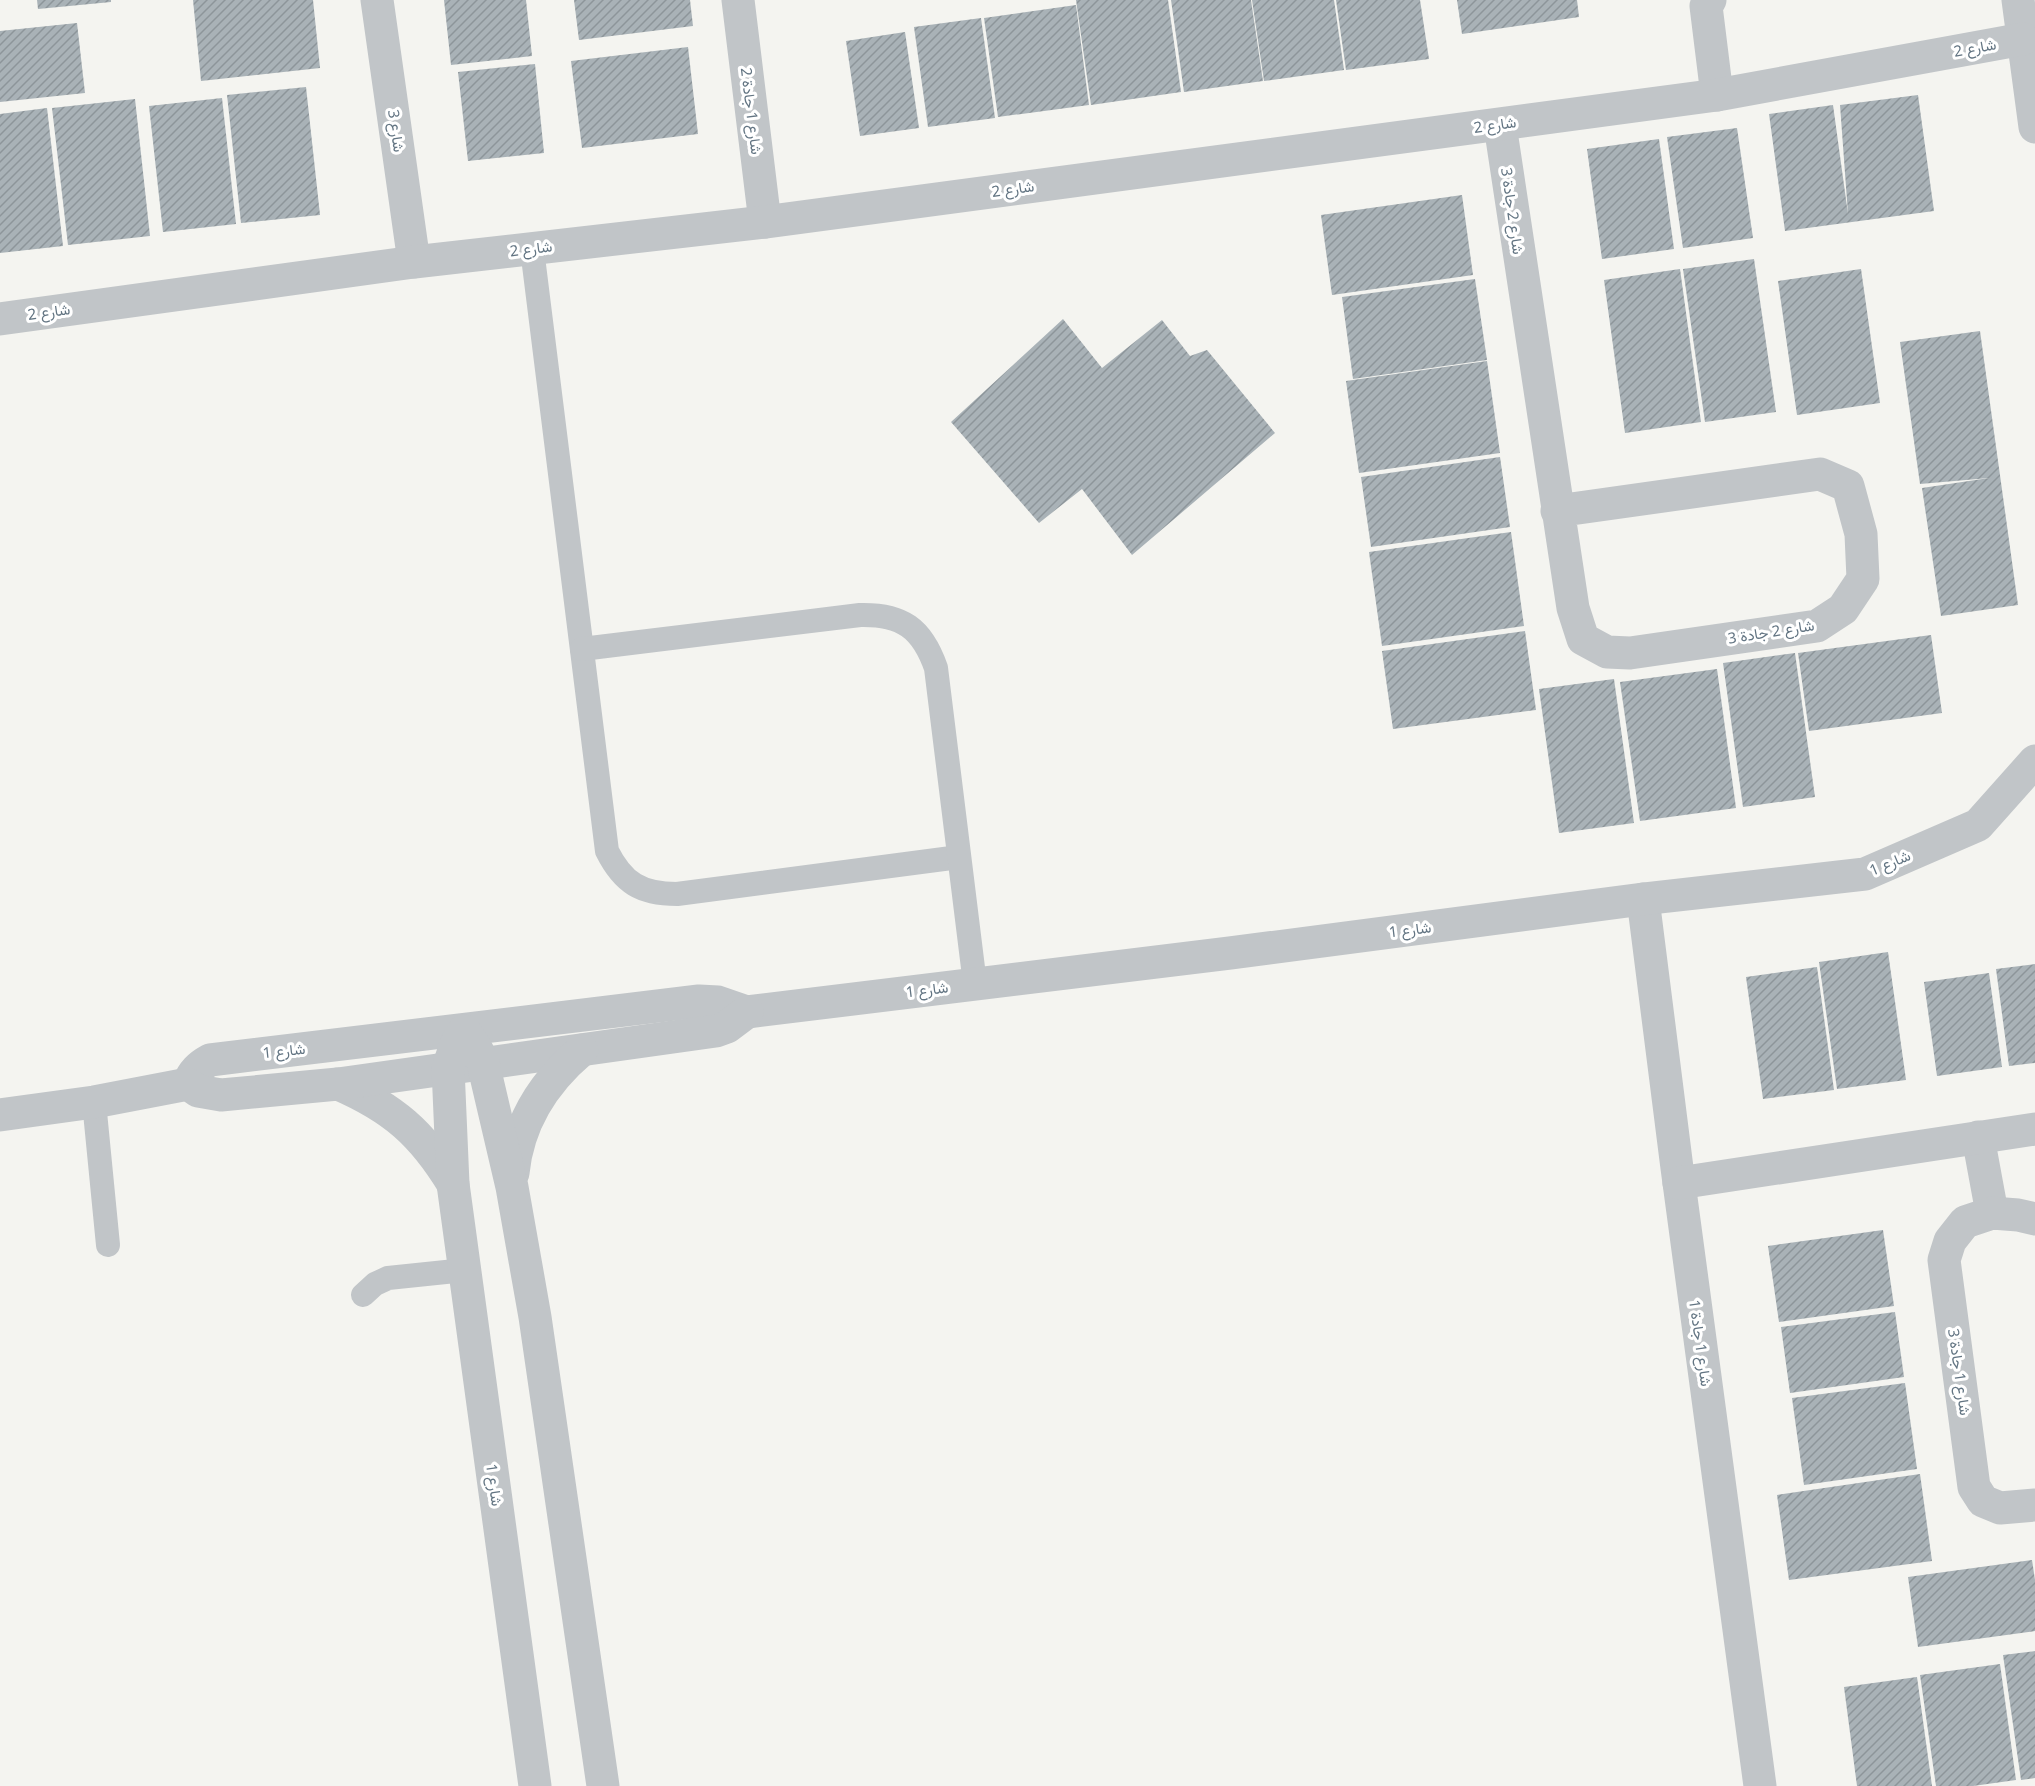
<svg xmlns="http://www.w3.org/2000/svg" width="2035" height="1786" font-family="'Noto Sans',Vazirmatn,sans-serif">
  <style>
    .building { fill: url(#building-hatch) }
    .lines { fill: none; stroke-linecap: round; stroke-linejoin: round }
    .lane { stroke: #c1c5c8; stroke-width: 24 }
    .street { stroke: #c1c5c8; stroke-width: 33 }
    .labels { text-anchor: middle; stroke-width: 6; stroke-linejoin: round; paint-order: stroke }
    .street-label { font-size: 15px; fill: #627482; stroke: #fff }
  </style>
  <defs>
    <pattern id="building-hatch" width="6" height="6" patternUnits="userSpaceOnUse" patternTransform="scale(1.5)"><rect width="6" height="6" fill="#a9b2b7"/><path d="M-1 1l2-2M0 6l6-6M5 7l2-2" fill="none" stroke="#8d959a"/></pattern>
  </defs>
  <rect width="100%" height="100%" fill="#f4f4f0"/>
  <g class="building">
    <polygon points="37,0 111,0 111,2 38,9"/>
    <polygon points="193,0 313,0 320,68 201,81"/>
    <polygon points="444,0 526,0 532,56 451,65"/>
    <polygon points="574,0 690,0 693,26 579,40"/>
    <polygon points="1076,0 1168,0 1181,92 1091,105"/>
    <polygon points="1171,0 1251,0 1263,81 1184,92"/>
    <polygon points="1252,0 1334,0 1344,70 1264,81"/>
    <polygon points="1336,0 1420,0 1429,59 1346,70"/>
    <polygon points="1457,0 1577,0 1579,17 1462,34"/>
    <polygon points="1076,5 1089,105 998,117 984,18"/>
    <polygon points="981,18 995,118 928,127 914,27"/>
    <polygon points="77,23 85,93 0,102 0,31"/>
    <polygon points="905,32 919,128 860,136 846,41"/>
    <polygon points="688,47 698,134 582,148 571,61"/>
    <polygon points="535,64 544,153 468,161 458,72"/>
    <polygon points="306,87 320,215 241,223 227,95"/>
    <polygon points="1918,95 1934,211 1785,231 1769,114 1833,105 1848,214 1840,105"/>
    <polygon points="222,98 236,224 163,232 149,106"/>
    <polygon points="135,99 150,236 68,245 52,108"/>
    <polygon points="47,108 63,246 0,253 0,114"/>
    <polygon points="1737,128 1753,238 1683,248 1667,137"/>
    <polygon points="1659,139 1674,249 1602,259 1587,149"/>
    <polygon points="1462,195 1473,275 1332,295 1321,215"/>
    <polygon points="1754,259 1776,412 1705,422 1683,269"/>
    <polygon points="1680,269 1701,422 1625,433 1604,280"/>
    <polygon points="1861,269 1880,403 1797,415 1778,281"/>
    <polygon points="1475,279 1487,360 1353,379 1342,297"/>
    <polygon points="1063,319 1102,368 1162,320 1190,356 1207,350 1275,433 1132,555 1082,489 1039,523 951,422"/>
    <polygon points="1980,331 2018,605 1941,616 1922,488 1989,478 1920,484 1900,342"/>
    <polygon points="1487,361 1500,453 1359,473 1346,381"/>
    <polygon points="1500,457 1510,527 1371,547 1361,477"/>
    <polygon points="1511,532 1524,626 1382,646 1369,552"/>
    <polygon points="1525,631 1536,710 1393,729 1382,651"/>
    <polygon points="1931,635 1942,713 1809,731 1798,653"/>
    <polygon points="1795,653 1815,797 1743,807 1723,663"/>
    <polygon points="1717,669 1736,808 1640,821 1620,682"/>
    <polygon points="1614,679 1634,823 1559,833 1539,689"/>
    <polygon points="1888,952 1906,1080 1837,1089 1819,962"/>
    <polygon points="2035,964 2035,1063 2009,1066 1996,969"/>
    <polygon points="1817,967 1834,1090 1763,1099 1746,977"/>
    <polygon points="1989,973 2002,1067 1937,1076 1924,982"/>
    <polygon points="1883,1230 1894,1306 1779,1322 1768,1246"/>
    <polygon points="1895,1312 1904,1377 1790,1393 1781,1327"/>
    <polygon points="1905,1383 1917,1469 1804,1485 1792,1398"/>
    <polygon points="1920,1474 1932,1561 1789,1580 1777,1495"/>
    <polygon points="2032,1560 2035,1580 2035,1631 1918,1647 1908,1577"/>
    <polygon points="2035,1651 2035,1778 2021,1780 2003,1655"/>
    <polygon points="2000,1664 2016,1780 1973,1786 1936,1786 1920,1675"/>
    <polygon points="1917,1677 1932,1786 1857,1786 1844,1687"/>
  </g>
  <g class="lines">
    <g class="lane">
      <path d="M532 249 607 851C623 883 641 894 677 894L959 857"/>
      <path d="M582 649 860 615C902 614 922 628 936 668L975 984"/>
      <polyline points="94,1102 108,1245"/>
      <polyline points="363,1295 375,1284 388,1278 465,1270"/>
    </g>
    <g class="street">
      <polyline points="377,0 414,262"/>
      <polyline points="738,0 765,222"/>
      <polyline points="1710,0 1706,6 1717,95"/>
      <polyline points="2018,0 2035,127"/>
      <polyline points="1500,125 1573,608 1583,639 1607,652 1630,653 1817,626 1843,609 1863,579 1861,534 1848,486 1820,474 1557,511"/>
      <polyline points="0,319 414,262 765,222 1717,95 2023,39"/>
      <polyline points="1643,899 1677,1168 1760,1786"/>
      <path d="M188 1084C193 1072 199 1066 210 1060L699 1001 718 1002 747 1012 1230 953 1643 899 1865 874 1978 825 2035 761"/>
      <path d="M338 1084C393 1108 422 1133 453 1184"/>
      <polyline points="0,1115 94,1102 188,1084 198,1091 221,1095 338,1084 716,1031 727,1027 747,1012"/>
      <polyline points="1978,1137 1992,1213"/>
      <path d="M513 1173C518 1122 544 1082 582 1050"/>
      <polyline points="1679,1183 2035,1129"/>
      <polyline points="2035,1219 2018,1215 1992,1213 1965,1222 1950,1241 1944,1260 1974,1487 1983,1501 2000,1508 2035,1505"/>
      <polyline points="535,1786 453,1184 448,1068 457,1042 464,1031 478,1052 483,1063 512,1187 535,1317 603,1786"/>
    </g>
  </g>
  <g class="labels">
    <g class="street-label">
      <text transform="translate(1975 48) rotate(-10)" y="5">شارع 2</text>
      <text transform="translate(751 111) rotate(83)" y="5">شارع 1 جادة 2</text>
      <text transform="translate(1495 125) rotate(-8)" y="5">شارع 2</text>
      <text transform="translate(396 131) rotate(82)" y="5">شارع 3</text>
      <text transform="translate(1013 189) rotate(-8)" y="5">شارع 2</text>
      <text transform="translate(1512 211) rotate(82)" y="5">شارع 2 جادة 3</text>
      <text transform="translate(531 249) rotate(-7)" y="5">شارع 2</text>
      <text transform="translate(49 312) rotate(-8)" y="5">شارع 2</text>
      <text transform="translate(1771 632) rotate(-9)" y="5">شارع 2 جادة 3</text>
      <text transform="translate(1890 863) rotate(-23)" y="5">شارع 1</text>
      <text transform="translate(1410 930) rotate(-7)" y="5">شارع 1</text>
      <text transform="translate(927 990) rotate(-7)" y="5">شارع 1</text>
      <text transform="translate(284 1051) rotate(-6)" y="5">شارع 1</text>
      <text transform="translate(1700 1343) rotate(82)" y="5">شارع 1 جادة 1</text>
      <text transform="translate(1959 1372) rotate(82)" y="5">شارع 1 جادة 3</text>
      <text transform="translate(494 1485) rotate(82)" y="5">شارع 1</text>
    </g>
  </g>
</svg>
